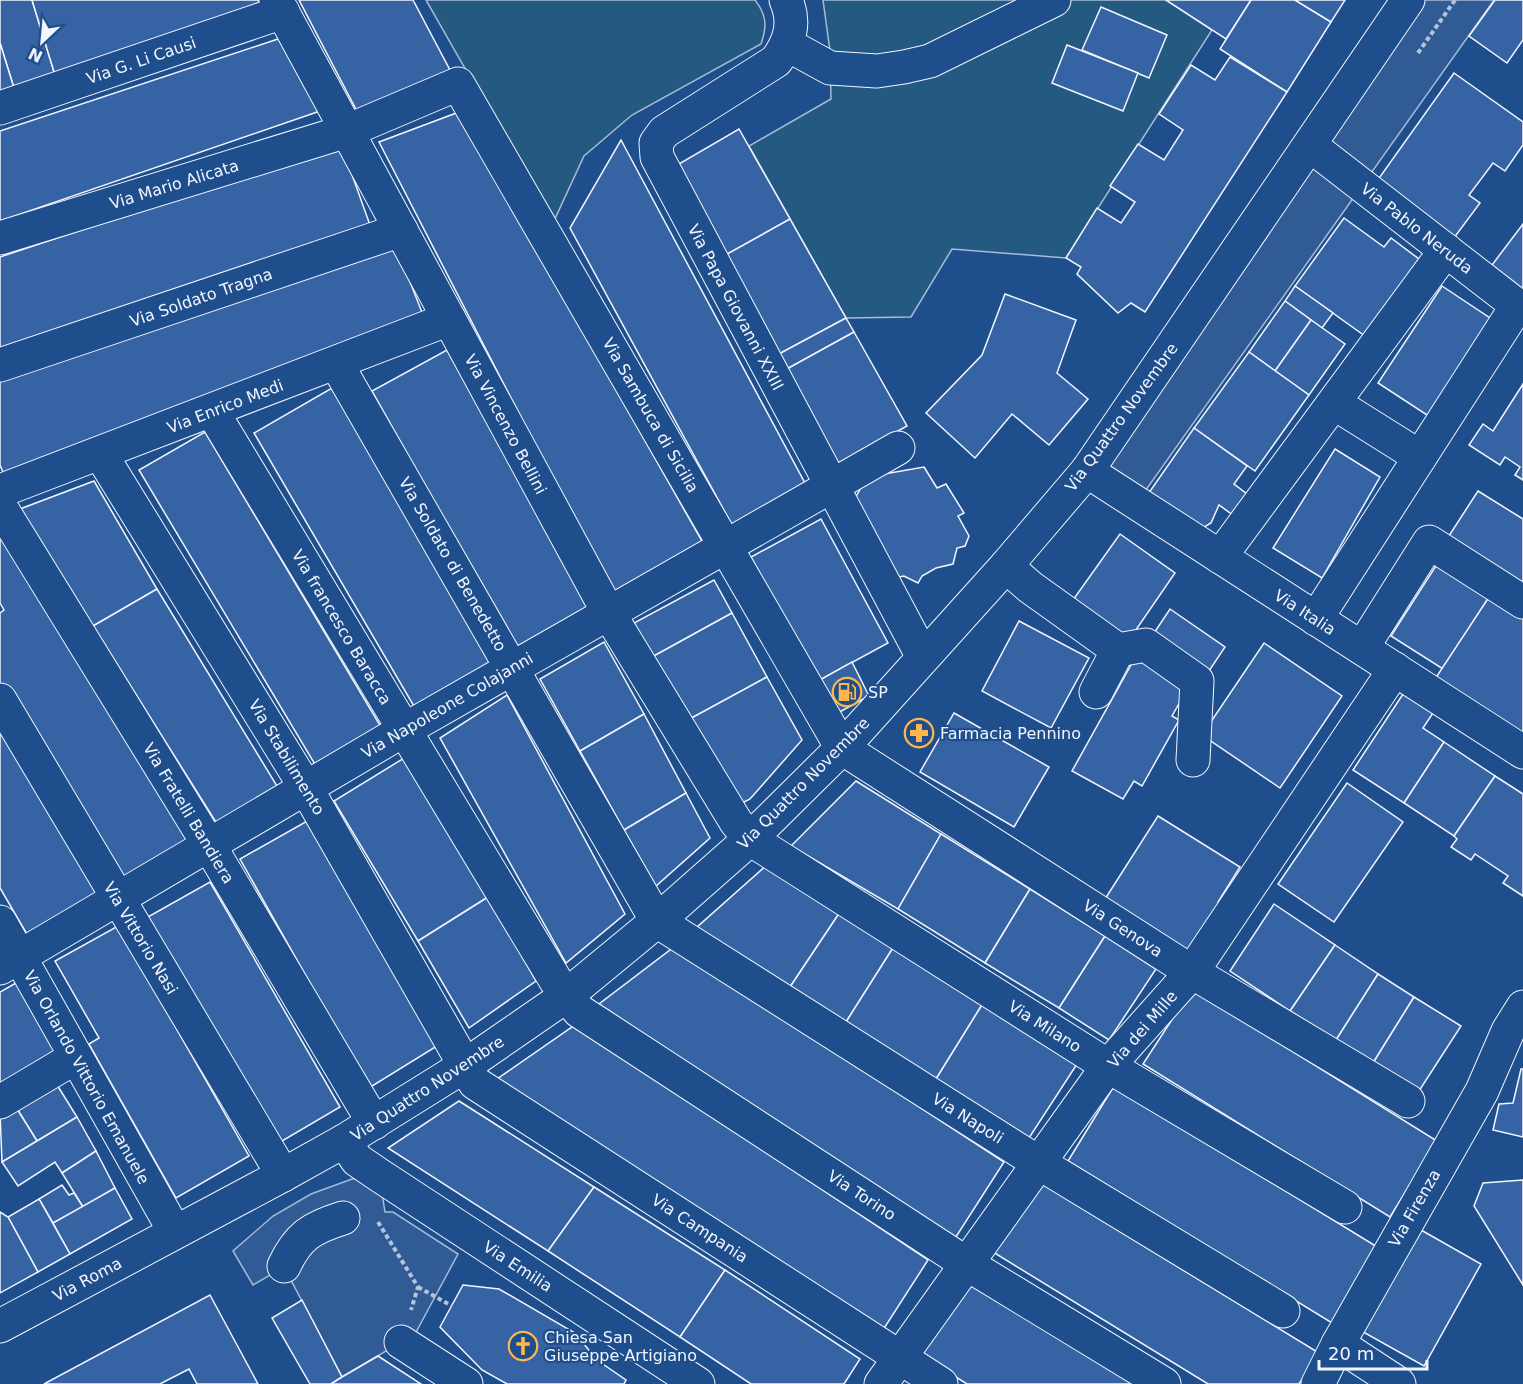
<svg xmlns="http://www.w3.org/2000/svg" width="1523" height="1384" font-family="'DejaVu Sans',sans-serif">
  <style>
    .green { fill: #245a82; stroke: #a8bbd7; stroke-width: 1.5 }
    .parking { fill: #305b95; stroke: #a8bbd7; stroke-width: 1.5 }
    .building { fill: #3563a3; stroke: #f2f6ff; stroke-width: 1.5 }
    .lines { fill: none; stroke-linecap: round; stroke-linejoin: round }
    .street-casing { stroke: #f2f6ff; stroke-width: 35 }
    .secondary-casing { stroke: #f2f6ff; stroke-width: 35 }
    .path { stroke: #b3c4dc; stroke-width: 4; stroke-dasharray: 4.5 3; stroke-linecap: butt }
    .street { stroke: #1f4e8c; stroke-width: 33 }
    .secondary { stroke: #1f4e8c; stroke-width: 33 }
    .labels { text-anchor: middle; stroke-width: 4.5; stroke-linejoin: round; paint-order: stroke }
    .street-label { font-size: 16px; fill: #f2f6ff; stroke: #1f4e8c }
    .poi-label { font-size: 16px; fill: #f2f6ff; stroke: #1f4e8c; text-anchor: start }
  </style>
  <rect width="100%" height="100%" fill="#1f4e8c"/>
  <g class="green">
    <path d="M426 0H755C767 15 767 27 761 44L632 115 584 156 553 223Z"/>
    <polygon points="823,0 1166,0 1212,30 1066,258 952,249 911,317 846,318 749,146 831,99 830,51"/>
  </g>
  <g class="parking">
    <polygon points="1423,0 1494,0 1143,494 1101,465"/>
    <polygon points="379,1175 385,1212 393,1212 458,1254 415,1334 342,1377 284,1267 253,1285 233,1251 273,1216 311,1194 352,1179"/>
  </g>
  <g class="building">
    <polygon points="0,0 32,0 55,75 14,88 0,43"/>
    <polygon points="32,0 258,0 263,8 55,75"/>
    <polygon points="299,0 413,0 451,72 359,115"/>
    <polygon points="1166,0 1251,0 1226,39"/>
    <polygon points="1251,0 1295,0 1331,22 1287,92 1220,49"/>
    <polygon points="1295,0 1345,0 1331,22"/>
    <polygon points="1495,0 1523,0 1523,40 1507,63 1469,36"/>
    <polygon points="1101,7 1167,35 1149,78 1082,50"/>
    <polygon points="281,38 320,111 0,221 0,131"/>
    <polygon points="0,43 14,88 0,92"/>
    <polygon points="1067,45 1138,73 1123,111 1052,83"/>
    <polygon points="1230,57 1287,92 1145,312 1131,303 1118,313 1077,274 1081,267 1066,258 1097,208 1121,223 1135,202 1110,186 1138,144 1164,160 1183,130 1159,114 1191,65 1215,80"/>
    <polygon points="1454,73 1523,122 1523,145 1505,171 1493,163 1469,195 1480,203 1448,246 1372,188"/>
    <polygon points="459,112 703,543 612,594 379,142"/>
    <polygon points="739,129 790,219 722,257 672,168"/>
    <polygon points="621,140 806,485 732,525 570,228"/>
    <polygon points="341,144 370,225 0,350 0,257"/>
    <polygon points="1344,218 1384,247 1391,238 1419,259 1365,336 1295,286"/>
    <polygon points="790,219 846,318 777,355 722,257"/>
    <polygon points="1523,224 1523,294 1489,269"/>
    <polygon points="393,238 423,315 5,477 0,465 0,379"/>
    <polygon points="1295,286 1333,313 1322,328 1285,301"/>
    <polygon points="1442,286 1493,320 1430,417 1378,383"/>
    <polygon points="1005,294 1076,320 1057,373 1088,399 1049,445 1012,414 975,458 926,413 982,355"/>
    <polygon points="1285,301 1311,320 1275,371 1249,352"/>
    <polygon points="846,318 854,332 785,370 777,355"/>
    <polygon points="1311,320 1345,344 1309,395 1275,371"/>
    <polygon points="854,332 907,426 837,465 785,370"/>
    <polygon points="447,350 592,609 517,650 372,391"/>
    <polygon points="1249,352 1309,395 1255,471 1194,428"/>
    <polygon points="1523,384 1523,480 1515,475 1520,467 1505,457 1500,465 1469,445 1483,424 1493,431"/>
    <polygon points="332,388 492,663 415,708 254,433"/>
    <polygon points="1194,428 1247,466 1234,484 1251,497 1237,518 1219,505 1211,523 1201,529 1146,497"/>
    <polygon points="205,432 381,727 316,766 139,470"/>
    <polygon points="1335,449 1380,477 1322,578 1273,548"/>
    <polygon points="924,467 937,488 946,484 964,513 958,516 969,536 965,546 957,548 953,564 936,568 922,576 918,583 904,576 894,578 853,502 867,477"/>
    <polygon points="94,481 157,589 93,626 20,509"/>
    <polygon points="1478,491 1523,519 1523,591 1445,542"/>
    <polygon points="821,519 888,643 818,681 751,557"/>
    <polygon points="0,531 191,845 119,886 0,689 0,613 4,610 0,603"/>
    <polygon points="1120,534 1175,573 1129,640 1073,600"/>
    <polygon points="1439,561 1491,594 1443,669 1391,636"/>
    <polygon points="714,580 732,613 652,657 634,623"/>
    <polygon points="157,589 280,791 219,827 93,626"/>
    <polygon points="1491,594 1523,615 1523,735 1435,679"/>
    <polygon points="1170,609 1225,647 1207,674 1154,633"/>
    <polygon points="732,613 767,677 686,721 652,657"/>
    <polygon points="1019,621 1089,658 1051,728 982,691"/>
    <polygon points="604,642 644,714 580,751 540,679"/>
    <polygon points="1264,643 1342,696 1280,788 1202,735"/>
    <polygon points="1136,656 1189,686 1172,716 1179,720 1142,786 1134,781 1123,799 1072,771"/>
    <polygon points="852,662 869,696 836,714 818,681"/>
    <polygon points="767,677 802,740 750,799 733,808 686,721"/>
    <polygon points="1403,694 1433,713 1423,728 1444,742 1404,803 1353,770"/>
    <polygon points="507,695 625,914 566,963 440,738"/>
    <polygon points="954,713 1049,767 1014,827 920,772"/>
    <polygon points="644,714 686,793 624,830 580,751"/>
    <polygon points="0,720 100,895 28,936 0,888"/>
    <polygon points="1444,742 1495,776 1454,836 1404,803"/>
    <polygon points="409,755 488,897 418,941 334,801"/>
    <polygon points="1495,776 1523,794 1523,896 1503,883 1508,876 1475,854 1471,860 1451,847 1457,839 1454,836"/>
    <polygon points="856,781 941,834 898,909 791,846"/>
    <polygon points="1347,783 1403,822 1334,922 1278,884"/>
    <polygon points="686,793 710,838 656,886 624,830"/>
    <polygon points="1158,816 1240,867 1218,902 1222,905 1191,953 1105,899"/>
    <polygon points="309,820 437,1046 369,1088 240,859"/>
    <polygon points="941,834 1030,889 985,963 898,909"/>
    <polygon points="769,863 842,909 790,987 696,928"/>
    <polygon points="210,882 340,1107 277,1144 146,918"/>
    <polygon points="1030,889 1105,936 1059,1008 985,963"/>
    <polygon points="488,897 536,981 469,1028 418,941"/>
    <polygon points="1274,904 1335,945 1290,1011 1230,971"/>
    <polygon points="842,909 896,943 846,1022 790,987"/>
    <polygon points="118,926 249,1156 176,1198 89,1044 99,1038 55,961"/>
    <polygon points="1105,936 1156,969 1109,1040 1059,1008"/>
    <polygon points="896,943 985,1000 936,1079 846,1022"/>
    <polygon points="1335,945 1378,974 1336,1040 1290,1011"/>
    <polygon points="674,947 1004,1162 954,1240 599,1004"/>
    <polygon points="1378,974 1414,997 1373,1063 1336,1040"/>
    <polygon points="21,980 61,1049 0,1084 0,992"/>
    <polygon points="1192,989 1437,1141 1390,1217 1143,1064"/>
    <polygon points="1414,997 1461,1026 1419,1091 1373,1063"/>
    <polygon points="985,1000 1079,1061 1029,1138 936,1079"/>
    <polygon points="575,1025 928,1260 883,1330 497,1079"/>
    <polygon points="1521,1069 1523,1069 1523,1137 1493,1130 1499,1104 1513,1103"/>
    <polygon points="54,1080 77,1117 37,1141 14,1104"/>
    <polygon points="1114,1086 1379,1248 1332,1323 1068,1161"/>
    <polygon points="459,1101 594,1187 548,1251 388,1148"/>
    <polygon points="14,1104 37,1141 2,1162 0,1113"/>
    <polygon points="77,1117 96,1151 62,1173 55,1162 18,1186 2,1162"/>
    <polygon points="96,1151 115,1188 83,1207 62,1173"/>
    <polygon points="1523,1180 1523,1285 1474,1206 1483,1183"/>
    <polygon points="1039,1182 1319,1353 1299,1384 1208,1384 993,1252"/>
    <polygon points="62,1185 69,1195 74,1193 83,1207 53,1223 39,1199"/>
    <polygon points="594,1187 725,1270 680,1337 548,1251"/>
    <polygon points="115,1188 132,1219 70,1254 53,1223"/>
    <polygon points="39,1199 70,1254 38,1272 8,1217"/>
    <polygon points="0,1212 8,1217 38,1272 0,1293"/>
    <polygon points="1414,1226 1481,1264 1424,1366 1356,1328"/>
    <polygon points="725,1270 860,1359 844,1384 751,1384 680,1337"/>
    <polygon points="967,1280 1135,1384 967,1384 919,1354"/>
    <polygon points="463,1285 499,1289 575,1333 597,1360 626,1380 624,1384 507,1384 482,1370 440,1327"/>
    <polygon points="210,1295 258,1384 197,1384 189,1369 160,1384 44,1384"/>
    <polygon points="302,1300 342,1377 331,1384 310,1384 272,1318"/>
    <polygon points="378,1356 421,1384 331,1384 342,1377"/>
  </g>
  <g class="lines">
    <g class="street-casing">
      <g id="street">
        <polyline points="276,0 608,612 736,822 750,839 1108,1066 1345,1207"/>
        <path d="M786 0C796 23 790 42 776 61L664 132 656 143 657 157 923 657"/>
        <polyline points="788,45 830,68 877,71 904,67 930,61 1054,0"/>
        <polyline points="0,108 283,12"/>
        <polyline points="1311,146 1523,310"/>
        <polyline points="0,238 347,131 458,84 842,748 1192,972 1408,1101"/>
        <polyline points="336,363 657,921 1039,1163 1283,1311"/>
        <polyline points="0,365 401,230"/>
        <polyline points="1334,403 1420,457"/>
        <polyline points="212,411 556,981 579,1011 967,1264 1164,1384"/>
        <polyline points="100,453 306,788 475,1083 941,1384"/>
        <polyline points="1087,471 1523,752"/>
        <polyline points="0,491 449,319"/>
        <polyline points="0,506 209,845 374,1123"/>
        <polyline points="1220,557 1446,250"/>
        <polyline points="1006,566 1030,587 1118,650 1146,645 1197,681 1193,760"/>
        <polyline points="1316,619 1517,306"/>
        <polyline points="1362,648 1429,542 1523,602"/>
        <polyline points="1096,692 1118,650"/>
        <polyline points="0,700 283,1175"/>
        <polyline points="0,922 175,1232"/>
        <polyline points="0,968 404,730 898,448"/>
        <polyline points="0,1102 76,1057"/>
        <polyline points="344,1141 357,1160 379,1175 698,1384"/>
        <path d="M284 1266C298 1236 311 1228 343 1218"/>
        <polyline points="401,1342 466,1384"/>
        <polyline points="1338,1344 1399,1384"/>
        <polyline points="881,1384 1108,1066 1192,972 1395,669"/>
        <polyline points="1318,1384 1338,1344 1482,1091 1508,1031 1523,1007"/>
      </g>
    </g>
    <g class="secondary-casing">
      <polyline id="secondary" points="0,1326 283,1175 344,1141 466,1065 566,996 657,921 750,839 842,748 1006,566 1087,471 1408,0"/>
    </g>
    <g class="path">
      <polyline points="1418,53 1455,0"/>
      <polyline points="378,1222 418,1287 411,1310"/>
      <polyline points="418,1287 452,1306"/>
    </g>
    <use href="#street" class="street"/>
    <use href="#secondary" class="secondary"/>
  </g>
  <defs>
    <g id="fuel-ring" transform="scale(1.5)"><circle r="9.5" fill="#1f4e8c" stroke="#ffb74d" stroke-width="1.5"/><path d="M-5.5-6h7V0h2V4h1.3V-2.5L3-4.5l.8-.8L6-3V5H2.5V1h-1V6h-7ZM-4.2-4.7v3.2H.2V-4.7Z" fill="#ffb74d"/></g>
    <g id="pharmacy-ring" transform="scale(1.5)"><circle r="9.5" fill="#1f4e8c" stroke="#ffb74d" stroke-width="1.5"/><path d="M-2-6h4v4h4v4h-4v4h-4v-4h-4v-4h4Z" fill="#ffb74d"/></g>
    <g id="church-ring" transform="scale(1.5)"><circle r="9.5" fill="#1f4e8c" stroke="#ffb74d" stroke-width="1.5"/><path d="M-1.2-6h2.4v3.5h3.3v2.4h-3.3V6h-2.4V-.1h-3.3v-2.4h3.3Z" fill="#ffb74d"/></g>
  </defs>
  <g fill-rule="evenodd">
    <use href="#fuel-ring" x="847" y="692"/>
    <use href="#pharmacy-ring" x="919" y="733"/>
    <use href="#church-ring" x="523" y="1346"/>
  </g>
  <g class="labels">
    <g class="street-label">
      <text transform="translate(141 60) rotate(-19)" y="6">Via G. Li Causi</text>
      <text transform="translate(174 184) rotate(-17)" y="6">Via Mario Alicata</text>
      <text transform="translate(1417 228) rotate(38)" y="6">Via Pablo Neruda</text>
      <text transform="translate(201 297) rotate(-19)" y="6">Via Soldato Tragna</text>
      <text transform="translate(736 307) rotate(62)" y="6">Via Papa Giovanni XXIII</text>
      <text transform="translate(225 406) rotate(-21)" y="6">Via Enrico Medi</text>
      <text transform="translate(651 415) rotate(60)" y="6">Via Sambuca di Sicilia</text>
      <text transform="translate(1121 417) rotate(-54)" y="6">Via Quattro Novembre</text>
      <text transform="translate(506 424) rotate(62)" y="6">Via Vincenzo Bellini</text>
      <text transform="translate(453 564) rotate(60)" y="6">Via Soldato di Benedetto</text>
      <text transform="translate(1305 612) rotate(33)" y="6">Via Italia</text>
      <text transform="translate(342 627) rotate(59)" y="6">Via francesco Baracca</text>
      <text transform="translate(447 705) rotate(-30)" y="6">Via Napoleone Colajanni</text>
      <text transform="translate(287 757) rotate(59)" y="6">Via Stabilimento</text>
      <text transform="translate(803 783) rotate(-45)" y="6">Via Quattro Novembre</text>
      <text transform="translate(189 813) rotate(59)" y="6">Via Fratelli Bandiera</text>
      <text transform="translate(1123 928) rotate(33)" y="6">Via Genova</text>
      <text transform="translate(141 938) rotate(59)" y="6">Via Vittorio Nasi</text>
      <text transform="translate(1045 1026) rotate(32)" y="6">Via Milano</text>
      <text transform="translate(1142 1029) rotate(-49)" y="6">Via dei Mille</text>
      <text transform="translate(87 1077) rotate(61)" y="6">Via Orlando Vittorio Emanuele</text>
      <text transform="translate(427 1088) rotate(-33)" y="6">Via Quattro Novembre</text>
      <text transform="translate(968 1118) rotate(32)" y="6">Via Napoli</text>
      <text transform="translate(862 1195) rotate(33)" y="6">Via Torino</text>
      <text transform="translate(1414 1208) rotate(-60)" y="6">Via Firenza</text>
      <text transform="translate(700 1228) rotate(33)" y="6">Via Campania</text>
      <text transform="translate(518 1266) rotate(33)" y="6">Via Emilia</text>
      <text transform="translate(87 1279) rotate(-28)" y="6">Via Roma</text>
    </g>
    <g class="poi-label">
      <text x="868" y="698">SP</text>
      <text x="940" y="739">Farmacia Pennino</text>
      <text x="544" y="1343">Chiesa San<tspan x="544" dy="18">Giuseppe Artigiano</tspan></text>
    </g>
  </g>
  <g transform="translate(42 42) rotate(206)" stroke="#1f4e8c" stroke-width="4.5" paint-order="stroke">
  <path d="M0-4.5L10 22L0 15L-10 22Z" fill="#f2f6ff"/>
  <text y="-9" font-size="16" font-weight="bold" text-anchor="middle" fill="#f2f6ff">N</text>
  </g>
  <path d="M1319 1360v9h108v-9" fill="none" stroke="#f2f6ff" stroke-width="3"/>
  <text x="1328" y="1360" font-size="18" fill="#f2f6ff" stroke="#1f4e8c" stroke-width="4.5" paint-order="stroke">20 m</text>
</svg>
